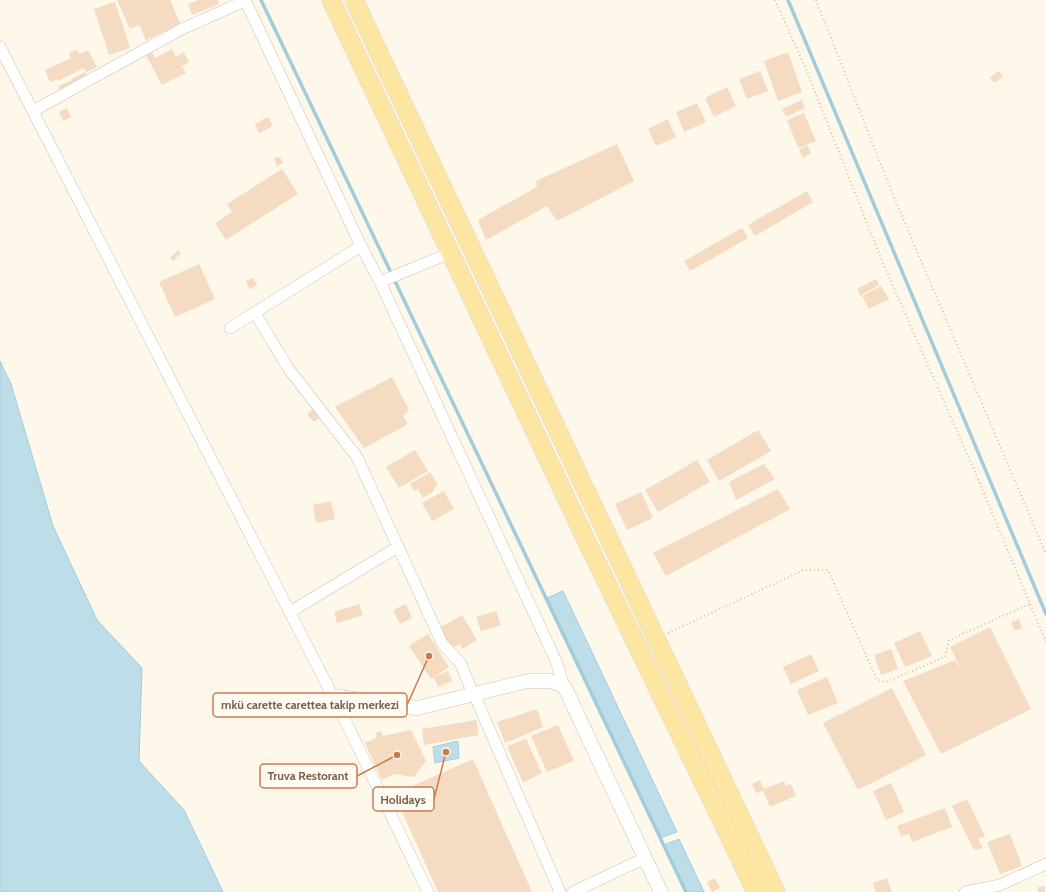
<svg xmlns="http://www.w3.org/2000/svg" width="1046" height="892" font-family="Cabin,sans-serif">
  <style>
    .water { fill: #bddde8; stroke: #a3ccdb }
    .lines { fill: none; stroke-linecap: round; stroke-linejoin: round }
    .stream { stroke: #a3ccdb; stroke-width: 3.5 }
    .building { fill: #f4dbc1 }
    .minor-casing { stroke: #d1c1ae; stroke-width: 12 }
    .tertiary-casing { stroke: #d1c1ae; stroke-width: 15 }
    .primary-casing { stroke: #dcd6d0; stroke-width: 19 }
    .path { stroke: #dabea3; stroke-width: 2; stroke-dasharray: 1 3; stroke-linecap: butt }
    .minor { stroke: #fff; stroke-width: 11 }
    .tertiary { stroke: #fff; stroke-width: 14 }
    .primary { stroke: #fde5a2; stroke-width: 18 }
    .leader { fill: none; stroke: #ce794d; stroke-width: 1.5 }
    .callout-dot { fill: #ce794d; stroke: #fffbf2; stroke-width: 1.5 }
    .callout { fill: #fffbf2; stroke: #ce794d; stroke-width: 1.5 }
    .callout-label { font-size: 12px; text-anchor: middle; font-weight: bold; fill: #7a614c }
  </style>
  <rect width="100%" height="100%" fill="#fdf8ea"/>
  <g class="water">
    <polygon points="0,361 11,384 53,526 97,620 142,668 139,761 184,810 223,892 0,892"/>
    <polygon points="563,591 677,832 660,838 547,598"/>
    <polygon points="458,741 459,758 435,763 433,747"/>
    <polygon points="679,839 704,892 686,892 664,845"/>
  </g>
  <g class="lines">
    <g class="stream">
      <polyline points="261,0 686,892"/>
      <polyline points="788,0 1046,614"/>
    </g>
  </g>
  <g class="building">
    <polygon points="117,0 170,0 180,24 146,40 139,25 130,29"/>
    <polygon points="199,0 218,0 219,4 192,15 188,4"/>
    <polygon points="115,2 130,48 109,55 94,9"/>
    <polygon points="172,49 176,57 184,52 189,62 182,66 186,73 162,85 146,55 152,52 155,58"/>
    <polygon points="77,50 79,54 88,50 97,67 86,72 84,68 58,81 57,79 50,82 45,70 71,58 69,53"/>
    <polygon points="788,52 802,92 778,101 764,61"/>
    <polygon points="760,71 768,91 747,99 739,79"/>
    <polygon points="999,71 1003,77 994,83 990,77"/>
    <polygon points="85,72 88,77 74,85 71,79"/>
    <polygon points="71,80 74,86 61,92 58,86"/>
    <polygon points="727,87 736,106 714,117 705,98"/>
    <polygon points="802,100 805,108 786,117 782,109"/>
    <polygon points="697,103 706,122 684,132 676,112"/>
    <polygon points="67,108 71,117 63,121 59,112"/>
    <polygon points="804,113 816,141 798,148 787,120"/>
    <polygon points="268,117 273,126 259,133 255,124"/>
    <polygon points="668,119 676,137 656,146 648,129"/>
    <polygon points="617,144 634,181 557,221 547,206 486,240 478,220 537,187 536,181"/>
    <polygon points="807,145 811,153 803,158 799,150"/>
    <polygon points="280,157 283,163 277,166 274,158"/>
    <polygon points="282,169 298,194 226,240 215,223 232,212 227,204"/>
    <polygon points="807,191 813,202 755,236 748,225"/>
    <polygon points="742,228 748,238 690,271 684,261"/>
    <polygon points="178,250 181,253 173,261 170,258"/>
    <polygon points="199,264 215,299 175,317 159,282"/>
    <polygon points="253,278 257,285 249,289 246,281"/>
    <polygon points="876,279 879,285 860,296 857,289"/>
    <polygon points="881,286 889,299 869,309 862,296"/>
    <polygon points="392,377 409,410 403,416 408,424 364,448 335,407"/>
    <polygon points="313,409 320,418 314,422 307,414"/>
    <polygon points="758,430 771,451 719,481 707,460"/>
    <polygon points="415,450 428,471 399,488 386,467"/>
    <polygon points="697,460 710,482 658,512 645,490"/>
    <polygon points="764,464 775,479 736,500 729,482"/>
    <polygon points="430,472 438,485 434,488 435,490 423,498 418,489 414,491 410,484"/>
    <polygon points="778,489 790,509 666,576 653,553"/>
    <polygon points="444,491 454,509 432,521 422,503"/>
    <polygon points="641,492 653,518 627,530 615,504"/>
    <polygon points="331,501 335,519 316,523 313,505"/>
    <polygon points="359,604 363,615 337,623 334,612"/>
    <polygon points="406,604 412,618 400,624 393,610"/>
    <polygon points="496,611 501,625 481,631 476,617"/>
    <polygon points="462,615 477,640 462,649 460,644 451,649 439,628"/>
    <polygon points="1019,619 1022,628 1014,631 1011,622"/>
    <polygon points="990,627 1031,709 941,754 903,681 955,660 964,676 950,647"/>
    <polygon points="920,631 932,656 905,667 894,643"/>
    <polygon points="428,634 449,667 431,679 409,646"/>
    <polygon points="891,649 898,669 881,675 874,655"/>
    <polygon points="811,654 819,671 791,684 783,667"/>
    <polygon points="448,671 452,681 438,687 434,677"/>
    <polygon points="827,677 838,703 808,715 797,690"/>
    <polygon points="892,688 926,755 858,790 823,723"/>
    <polygon points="537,709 543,727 505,743 497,722"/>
    <polygon points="477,720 478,735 424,745 422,729"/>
    <polygon points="558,725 574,761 547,772 531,736"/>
    <polygon points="411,730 426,761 414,777 394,774 382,780 365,743 377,737 375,733 381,731 383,736"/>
    <polygon points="526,739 542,773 523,783 507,746"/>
    <polygon points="473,759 532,892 438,892 394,794"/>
    <polygon points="760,780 764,789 784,781 786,786 791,784 796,796 770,807 763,791 756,793 752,784"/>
    <polygon points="891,783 904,812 886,820 873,791"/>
    <polygon points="967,799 985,836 978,839 983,848 974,850 952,806"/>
    <polygon points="945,808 952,827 912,842 909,834 901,836 897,826"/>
    <polygon points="1010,834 1022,866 1000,874 987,842"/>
    <polygon points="715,878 720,888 712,892 707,882"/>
    <polygon points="887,878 892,892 876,892 873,883"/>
    <polygon points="1045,886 1045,892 1038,892 1038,887"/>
  </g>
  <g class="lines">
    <g class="minor-casing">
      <g id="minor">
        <polyline points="245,0 361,246 380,282 556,661 564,686"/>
        <polyline points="0,47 343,716 428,892"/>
        <polyline points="33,111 182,29 245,1"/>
        <polyline points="380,282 450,253"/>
        <polyline points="255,313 288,368 357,457 442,643 461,664 473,694"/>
        <polyline points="230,328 361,246"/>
        <polyline points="290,612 398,547"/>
        <polyline points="474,694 560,892"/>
        <polyline points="573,892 645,858"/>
        <polyline points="965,892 1000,885 1046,864"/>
      </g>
    </g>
    <g class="tertiary-casing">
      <polyline id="tertiary" points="333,696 417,708 528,681 550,681 564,686 661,892"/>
    </g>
    <g class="primary-casing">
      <g id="primary">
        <polyline points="331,0 587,542 756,892"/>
        <polyline points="354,0 776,892"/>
      </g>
    </g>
    <g class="path">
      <polyline points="775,0 805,67 882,261 975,472 1046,642"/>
      <polyline points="816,0 891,190 1046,554"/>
      <polyline points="668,633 804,570 828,570 877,680 886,682 945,657 949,640 1030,604"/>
    </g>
    <use href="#minor" class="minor"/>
    <use href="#tertiary" class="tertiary"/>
    <use href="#primary" class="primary"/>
  </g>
  <path class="leader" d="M429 656L407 705M397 755L357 776M446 752L434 799"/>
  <g class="callout-dot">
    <circle cx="429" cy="656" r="4"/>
    <circle cx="397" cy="755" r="4"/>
    <circle cx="446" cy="752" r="4"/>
  </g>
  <g class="callout">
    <rect x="213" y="693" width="194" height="24" rx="4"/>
    <rect x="260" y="764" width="97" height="24" rx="4"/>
    <rect x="373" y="787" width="61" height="24" rx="4"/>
  </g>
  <g class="callout-label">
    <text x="310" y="709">mkü carette carettea takip merkezi</text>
    <text x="308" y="780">Truva Restorant</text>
    <text x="403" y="804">Holidays</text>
  </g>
</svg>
